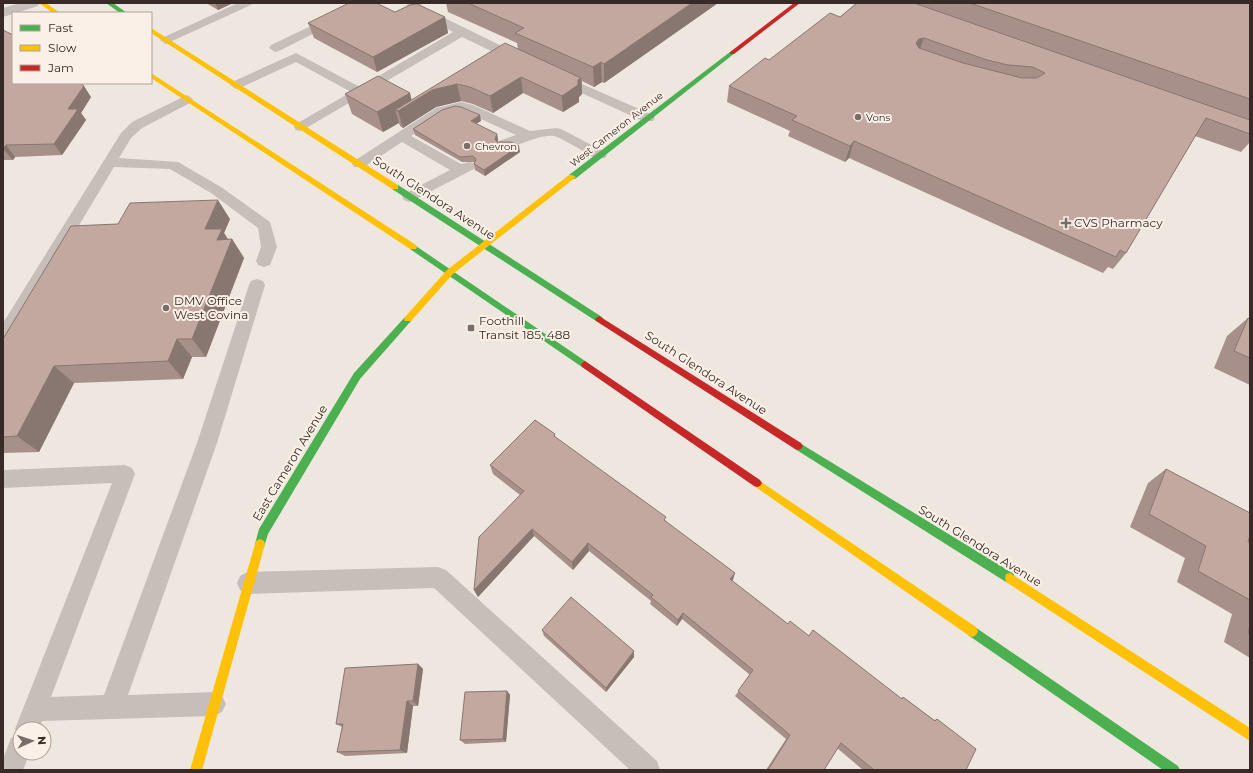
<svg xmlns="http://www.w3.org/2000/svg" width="1253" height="773" font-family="Montserrat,sans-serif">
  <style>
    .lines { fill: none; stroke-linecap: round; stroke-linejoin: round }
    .lane { fill: #c7beb9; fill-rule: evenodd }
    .street { fill: #c7beb9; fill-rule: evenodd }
    .fast { fill: #4caf50; fill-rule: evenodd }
    .slow { fill: #ffc107; fill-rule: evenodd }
    .jam { fill: #c62828; fill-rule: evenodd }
    .wall { fill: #a8908a }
    .shaded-wall { fill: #887670 }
    .building { fill: #c3a8a0; stroke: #887670; fill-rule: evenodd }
    .poi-dot { fill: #786d68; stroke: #fbf0e7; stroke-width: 1.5 }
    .labels { text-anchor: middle; stroke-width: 4; stroke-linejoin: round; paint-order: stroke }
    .far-poi-label { font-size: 10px; fill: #382b27; stroke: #fbf0e7; text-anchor: start }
    .far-street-label { font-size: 10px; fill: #382b27; stroke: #fbf0e7 }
    .street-label { font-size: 12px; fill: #382b27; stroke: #fbf0e7 }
    .poi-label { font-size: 12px; fill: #382b27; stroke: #fbf0e7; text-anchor: start }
  </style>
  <rect width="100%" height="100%" fill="#eee7e0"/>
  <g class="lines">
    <g class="lane">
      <polygon points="238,3 253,3 251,5 170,42 166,44 160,40 162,38"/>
      <polygon points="359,3 374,3 279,51 275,52 269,48 271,45"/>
      <polygon points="409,3 423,3 420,6 522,56 524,59 522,62 514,62 462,37 301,131 296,130 294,127 296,124 351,92 296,62 240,88 236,89 230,85 232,82 296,53 360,87 453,32 408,8 406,6"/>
      <polygon points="559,74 653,115 655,118 653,121 643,121 555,81 553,78 555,75"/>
      <polygon points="187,95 193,99 192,102 142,128 131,138 119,158 178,162 221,187 270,222 277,247 270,265 264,267 258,265 256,261 261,247 258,228 211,193 170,169 114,167 9,342 3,344 3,323 121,133 132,122"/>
      <path d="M461 102 473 105 530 131 556 128 561 129 605 152 607 155 605 158H595C586 153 562 138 554 136 535 134 514 151 499 147L497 144 499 141 516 135 463 111C446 107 425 127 411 136L461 164 469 162 474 163 476 166 474 169 414 200 409 202 404 200 402 197 404 194 450 170 402 142 364 167H354L352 164 354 161 436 108Z"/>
      <polygon points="257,279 263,281 265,285 217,443 128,695 214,692 222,696 226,704 222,712 214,716 42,721 39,729 20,729 20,753 30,753 23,770 3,770 3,759 11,738 18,736 15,729 112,483 3,488 3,470 125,465 132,468 135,474 51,697 104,695 197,443 249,285 251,281"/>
      <polygon points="438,567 446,570 657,761 660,770 630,770 434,588 248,594 240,590 237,583 240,576 248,572"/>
    </g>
    <polygon class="street" points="20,3 40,3 38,6 3,17 3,8"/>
    <g class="fast">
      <polygon points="106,3 113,3 127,13 120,13"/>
      <polygon points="730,52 735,53 575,179 569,179 569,175"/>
      <polygon points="392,185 398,185 602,317 603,319 602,321 596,321 392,189"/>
      <polygon points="413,244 588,363 589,365 588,367 582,367 410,249 409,247 410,245"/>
      <polygon points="408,316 412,319 411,321 360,379 268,534 264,547 260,549 256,547 255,544 259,529 354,373 405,317"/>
      <polygon points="798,442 1014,574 1015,578 1014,582 1010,583 1006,582 795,449 793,446 795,443"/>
      <polygon points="972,625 1178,766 1180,770 1163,770 968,635 966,631 968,627"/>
    </g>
    <g class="slow">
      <polygon points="39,3 46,3 60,13 53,13"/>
      <polygon points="151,28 398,185 398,189 392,189 151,33"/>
      <polygon points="151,73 416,245 417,247 416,249 410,249 151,78"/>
      <polygon points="569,175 572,175 576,177 453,274 411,321 405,321 404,319 405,317 447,270"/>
      <polygon points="757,479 976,627 978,631 976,635 972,637 968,635 754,486 752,483 754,480"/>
      <polygon points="260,539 264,541 265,544 202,770 190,770 255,544 256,541"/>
      <polygon points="1010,573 1250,728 1250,741 1006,582 1005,578 1006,574"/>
    </g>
    <g class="jam">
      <polygon points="794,3 800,3 734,54 730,54 730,52"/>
      <polygon points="599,316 801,443 803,446 801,449 798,450 795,449 596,321 595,319"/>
      <polygon points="585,361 760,480 762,483 760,486 757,487 754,486 582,367 581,365 582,363"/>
    </g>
  </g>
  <g class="wall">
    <polygon points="206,3 233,3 218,10"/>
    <polygon points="446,3 718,3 604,83 602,82 594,87 582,81 582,94 579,97 579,102 563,112 523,93 493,113 473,104 461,101 436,107 403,128 400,126 399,123 383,132 352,114 345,94 410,93 411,100 518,49 517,43 448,12"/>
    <polygon points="857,3 1250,3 1250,142 1241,152 1195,136 1126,253 1113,269 1108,267 1103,273 849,158 845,162 788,136 790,131 727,102 729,86 769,60 840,17"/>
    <polygon points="395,12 445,17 448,33 377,72 314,38 308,23"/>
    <polygon points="3,30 91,97 81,113 86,120 62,155 15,157 13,160 3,160"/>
    <polygon points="481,121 476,124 497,134 498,140 497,142 520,152 485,176 475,170 474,164 475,162 462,162 415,135 413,129"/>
    <polygon points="230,219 224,233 228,239 232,239 244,258 206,357 192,357 183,379 74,383 39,452 3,453 3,339 118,224"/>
    <polygon points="1248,318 1250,319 1250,385 1214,368 1227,336"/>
    <polygon points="555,434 555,437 666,521 733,580 732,581 788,624 809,636 813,630 901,699 903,697 934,720 937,719 966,770 863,770 837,748 824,770 766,770 786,739 735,696 750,675 682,619 677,626 650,604 651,601 589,551 573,570 534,536 478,597 474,590 520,495 493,474 490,465"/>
    <polygon points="1166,469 1250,543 1250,658 1224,642 1232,614 1177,582 1185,558 1130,527 1148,483"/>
    <polygon points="542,630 634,657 606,692 544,636"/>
    <polygon points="418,664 423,669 418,706 413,706 407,753 345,756 337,752 342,727 336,724"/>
    <polygon points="507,691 510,695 506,742 465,744 460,740"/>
  </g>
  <g class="shaded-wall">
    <polygon points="215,3 233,3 218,10"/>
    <polygon points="692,3 718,3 604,83 604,64"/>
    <polygon points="445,17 448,33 377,72 373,57"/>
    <polygon points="924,38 918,55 916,43 919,39"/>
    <polygon points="601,62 602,82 594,87 593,67"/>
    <polygon points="521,77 523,93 493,113 490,96"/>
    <polygon points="581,78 582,94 579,97 579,102 563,112 562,96 578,80"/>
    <polygon points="457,84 461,101 436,107 403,128 398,111 395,110 399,123 383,132 377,112 410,93 412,102 432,90"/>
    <polygon points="84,86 91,97 81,113 86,120 62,155 54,144 68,109"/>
    <polygon points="480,115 481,121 472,126 471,121"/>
    <polygon points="497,134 498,140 496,145 495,139"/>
    <polygon points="854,141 849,158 845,162 850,146"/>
    <polygon points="6,145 15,157 13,160 3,149"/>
    <polygon points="519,146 520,152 485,176 484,170"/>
    <polygon points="218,200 230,219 224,233 230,243 232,239 244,258 206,357 192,339 205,229"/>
    <polygon points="177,339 192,357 183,379 168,361"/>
    <polygon points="54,366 74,383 39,452 17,436"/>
    <polygon points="532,529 534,536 478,597 474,590"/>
    <polygon points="588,543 589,551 573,570 572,562"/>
    <polygon points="735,573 733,580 728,586 730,579"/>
    <polygon points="683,613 682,619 677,626 678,620"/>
    <polygon points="634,651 634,657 606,692 606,688"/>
    <polygon points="418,664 423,669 418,706 413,701"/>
    <polygon points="507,691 510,695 506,742 503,739"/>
    <polygon points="407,701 413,706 407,753 400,750"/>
  </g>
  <g class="building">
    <polygon points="349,3 376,3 395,12 410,5 417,4 445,17 373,57 308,23"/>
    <polygon points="468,3 692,3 604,64 601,62 593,67 515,33 524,28"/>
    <path d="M857 3H914L1250 120V134L1206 118 1126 253 1120 250 1116 257 854 141 850 146 792 120 797 116 729 86 765 58 769 60 830 13 840 17ZM924 38 987 60 1008 65 1033 67 1045 73 1037 78H1022L963 63 919 48 916 43 919 39Z"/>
    <polygon points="970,3 1250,3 1250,99"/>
    <polygon points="3,30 13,35 13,83 80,83 84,86 68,109 78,109 54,144 6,145 3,149"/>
    <polygon points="505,43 581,78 578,80 578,85 562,96 521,77 490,96 470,87 457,84 432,90 398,111 395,110"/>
    <polygon points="378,76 410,93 377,112 345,94"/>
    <polygon points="455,106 461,107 480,115 471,121 497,134 495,139 497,142 511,142 519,146 484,170 474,164 476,159 473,156 460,157 413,129 442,110"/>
    <polygon points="218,200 205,229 222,229 217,240 232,239 192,339 177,339 168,361 54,366 17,436 3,437 3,339 71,226 118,224 130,203"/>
    <polygon points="1248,318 1250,319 1250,358 1234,351"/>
    <polygon points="535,420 555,434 554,436 666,517 664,520 735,573 730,579 788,624 790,621 809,636 813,630 902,699 903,697 935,721 937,719 976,749 966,770 874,770 841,743 824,770 768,770 790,735 738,691 753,670 683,613 678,620 651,597 653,595 588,543 572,562 532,529 474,590 479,537 524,491 490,465"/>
    <polygon points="1166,469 1250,513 1250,535 1248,542 1250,543 1250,600 1198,571 1206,546 1149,514"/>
    <polygon points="571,597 634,651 606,688 542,630"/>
    <polygon points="1250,625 1250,634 1248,633"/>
    <polygon points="418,664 413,701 407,701 400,750 337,752 343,724 336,724 345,668"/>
    <polygon points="507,691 503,739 460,740 465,692"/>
  </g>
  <g class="poi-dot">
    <circle cx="858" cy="117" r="4"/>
    <circle cx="467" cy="146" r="4"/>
    <path d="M1064 217h4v4h4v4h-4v4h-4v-4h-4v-4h4z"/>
    <circle cx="166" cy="308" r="4"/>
    <rect x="467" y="324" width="8" height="8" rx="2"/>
  </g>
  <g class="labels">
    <g class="far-poi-label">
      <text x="866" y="121">Vons</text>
      <text x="475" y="150">Chevron</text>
    </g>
    <g class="far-street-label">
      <text transform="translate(616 129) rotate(-38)" y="4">West Cameron Avenue</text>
    </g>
    <g class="street-label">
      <text transform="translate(434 198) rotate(33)" y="4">South Glendora Avenue</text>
      <text transform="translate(706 373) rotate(33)" y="4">South Glendora Avenue</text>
      <text transform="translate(290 463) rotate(-59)" y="4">East Cameron Avenue</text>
      <text transform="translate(980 546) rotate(32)" y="4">South Glendora Avenue</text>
    </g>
    <g class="poi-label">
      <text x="1074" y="227">CVS Pharmacy</text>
      <text x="174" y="305">DMV Office<tspan x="174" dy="14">West Covina</tspan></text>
      <text x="479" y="325">Foothill<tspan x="479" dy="14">Transit 185, 488</tspan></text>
    </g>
  </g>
  <rect width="1253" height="773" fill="none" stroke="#382b27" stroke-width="8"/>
  <rect x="12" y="12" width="140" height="72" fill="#fbf0e7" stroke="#ada19a"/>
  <rect x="20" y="25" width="20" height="6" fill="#4caf50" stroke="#ada19a"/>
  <text x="48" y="32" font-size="12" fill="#382b27">Fast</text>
  <rect x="20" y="45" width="20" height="6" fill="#ffc107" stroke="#ada19a"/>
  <text x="48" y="52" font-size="12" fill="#382b27">Slow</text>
  <rect x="20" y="65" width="20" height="6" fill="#c62828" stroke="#ada19a"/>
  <text x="48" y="72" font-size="12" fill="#382b27">Jam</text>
  <g transform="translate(32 741) rotate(87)"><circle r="19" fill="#fbf0e7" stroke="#ada19a"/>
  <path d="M0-3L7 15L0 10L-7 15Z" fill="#786d68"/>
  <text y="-6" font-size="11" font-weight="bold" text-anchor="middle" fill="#382b27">N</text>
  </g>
</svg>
